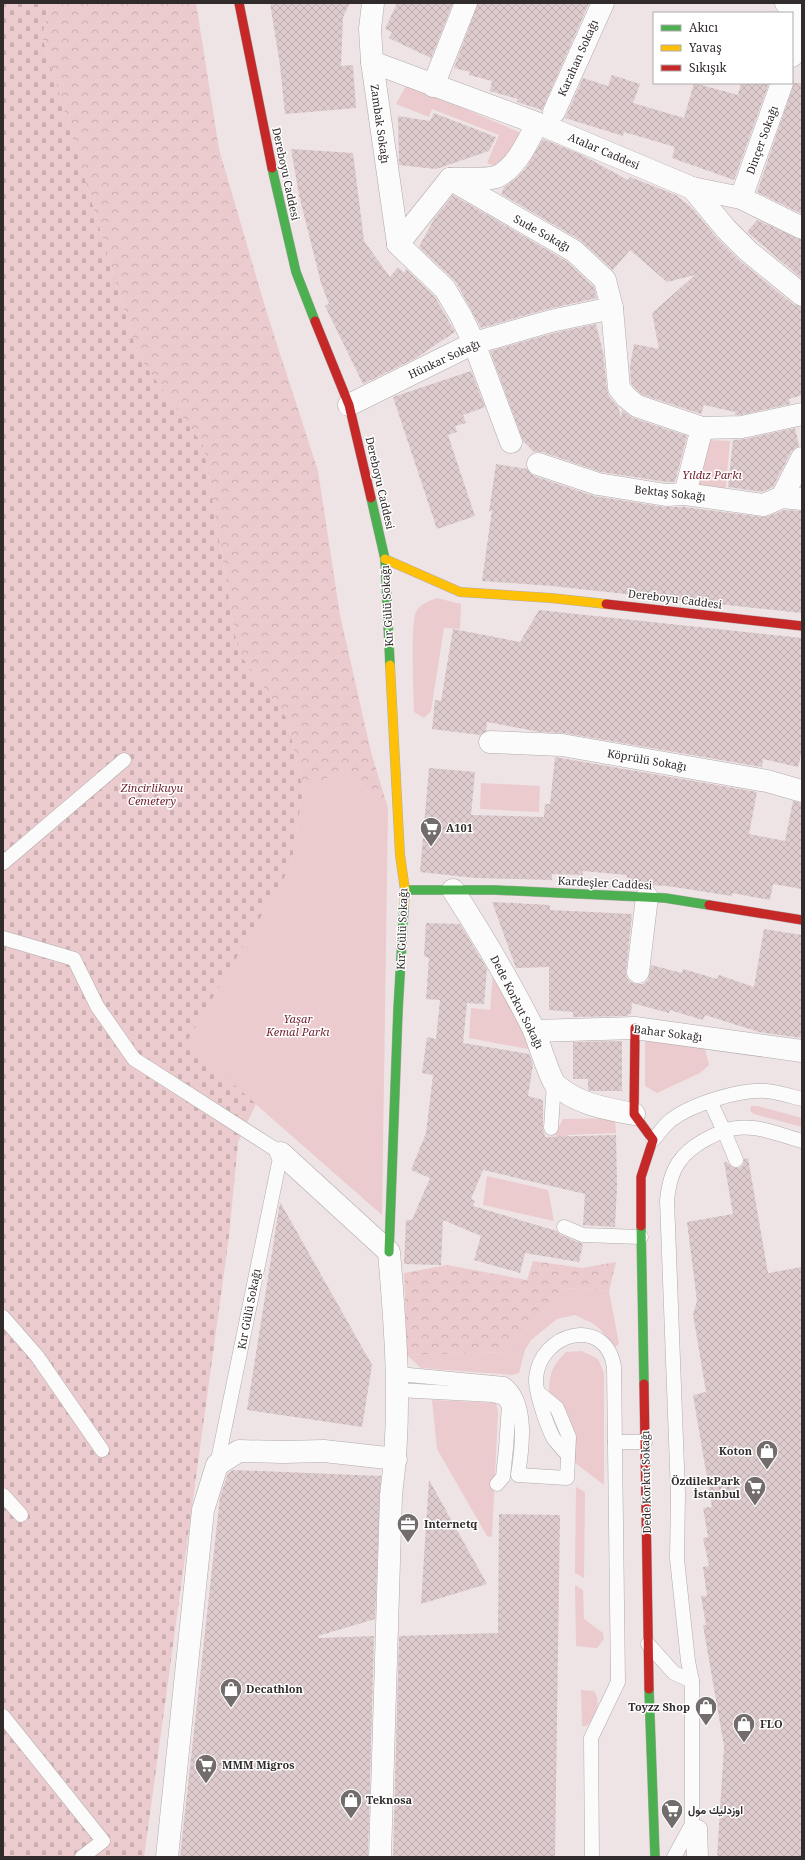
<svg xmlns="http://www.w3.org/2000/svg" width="805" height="1860" font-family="'Noto Serif',Vazirmatn,serif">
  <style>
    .green { fill: #ebcbcd }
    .forest { fill: url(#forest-crowns) }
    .cemetery { fill: url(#cemetery-stones) }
    .building { fill: url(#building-cross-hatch) }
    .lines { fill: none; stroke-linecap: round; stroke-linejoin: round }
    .lane-casing { stroke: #b1aaab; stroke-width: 15 }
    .street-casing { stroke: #b1aaab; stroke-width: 23 }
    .fast-casing { stroke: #b1aaab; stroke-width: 10 }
    .slow-casing { stroke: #b1aaab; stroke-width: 10 }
    .jam-casing { stroke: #b1aaab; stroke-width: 10 }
    .lane { stroke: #fcfbfb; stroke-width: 14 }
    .street { stroke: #fcfbfb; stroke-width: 22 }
    .fast { stroke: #4caf50; stroke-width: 9 }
    .slow { stroke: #ffc107; stroke-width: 9 }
    .jam { stroke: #c62828; stroke-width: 9 }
    .labels { text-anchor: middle; stroke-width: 3; stroke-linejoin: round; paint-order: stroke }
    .street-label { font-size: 11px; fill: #312b2b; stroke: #fff }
    .park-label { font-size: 11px; font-style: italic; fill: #701e2d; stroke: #fff }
    .poi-label { font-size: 11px; font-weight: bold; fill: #312b2b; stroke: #fff; text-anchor: start }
  </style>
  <defs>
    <pattern id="forest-crowns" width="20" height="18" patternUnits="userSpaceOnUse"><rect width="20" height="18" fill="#ebcbcd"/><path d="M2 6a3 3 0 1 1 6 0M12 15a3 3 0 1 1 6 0" fill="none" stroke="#caaeb0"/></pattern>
    <pattern id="cemetery-stones" width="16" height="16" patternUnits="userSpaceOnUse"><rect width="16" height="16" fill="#ebcbcd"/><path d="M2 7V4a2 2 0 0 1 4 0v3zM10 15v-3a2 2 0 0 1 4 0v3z" fill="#caaeb0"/></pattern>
    <pattern id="building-cross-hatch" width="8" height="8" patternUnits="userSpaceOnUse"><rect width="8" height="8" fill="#ddcbcd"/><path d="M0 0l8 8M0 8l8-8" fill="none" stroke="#beaeb0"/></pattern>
  </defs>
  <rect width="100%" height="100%" fill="#eee4e6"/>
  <g class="green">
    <polygon points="407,84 521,133 523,142 495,166 487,163 499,135 432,109 429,117 396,104"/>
    <polygon points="705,440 730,441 725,496 693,491"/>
    <path d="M437 598 461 604 460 629 444 628 431 711 424 718 414 712C414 695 410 624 416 612 420 604 429 601 437 598Z"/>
    <polygon points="343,770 388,808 382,1215 186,1043 291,866 303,790"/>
    <polygon points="481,783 540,786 539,812 480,809"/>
    <polygon points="493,973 533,1050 469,1038 471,1008 490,1010"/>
    <polygon points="645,1037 705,1049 709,1065 700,1073 657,1093 645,1086"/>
    <polygon points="751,1106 757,1106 802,1118 802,1127 754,1114 750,1111"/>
    <polygon points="615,1118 616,1133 568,1135 561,1163 553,1163 556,1133 563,1119"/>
    <polygon points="487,1176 548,1190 554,1221 483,1205"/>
    <polygon points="564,1288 609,1291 619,1344 615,1347 600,1329 592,1323 575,1315 557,1319 531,1340 525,1350 519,1373 512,1375 421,1368 407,1355 506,1352"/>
    <path d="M582 1351 598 1359 604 1373V1485L574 1462C576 1426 571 1419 549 1393 550 1373 551 1367 566 1352Z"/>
    <polygon points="432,1400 496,1403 498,1412 492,1537 487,1536 437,1449"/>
    <polygon points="576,1487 585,1492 584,1578 575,1573"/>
    <polygon points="575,1585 583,1590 584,1619 603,1633 604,1639 597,1648 576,1646"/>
    <path d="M581 1690 594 1691C602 1703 595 1716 587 1726H582Z"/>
  </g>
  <g class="forest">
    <polygon points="49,3 196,3 219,149 266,310 318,471 340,615 371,752 388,808 343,770 303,790 287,719 238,652 203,445 138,356 42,37"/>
    <polygon points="533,1261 582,1268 616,1262 609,1291 564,1288 506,1352 407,1355 404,1273 447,1265 527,1280"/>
  </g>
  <polygon class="cemetery" points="3,3 49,3 42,37 138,356 203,445 238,652 287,719 303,790 291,866 186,1043 256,1104 238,1142 229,1236 144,1857 3,1857"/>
  <g class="building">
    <polygon points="270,3 350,3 343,17 341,66 353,65 356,108 285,114 280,65"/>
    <polygon points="397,3 453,3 431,58 389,38 392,32 385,29"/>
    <polygon points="478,3 589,3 542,110 517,102 518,99 490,91 492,81 469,75 470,72 454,68"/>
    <polygon points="612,75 640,84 633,103 684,118 694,83 738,95 741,83 769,83 734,180 672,158 675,147 624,132 623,136 565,118 583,78 608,86"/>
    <polygon points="794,83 802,83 802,214 757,192"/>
    <polygon points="434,113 496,137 489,151 436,169 399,165 398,116 430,121"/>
    <polygon points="543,139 580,154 628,180 630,177 676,195 692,208 716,237 740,261 794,305 802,307 802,395 789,399 790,404 741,415 735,415 735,412 704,405 701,414 643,395 635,388 631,383 630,367 634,344 659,349 652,313 695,275 667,282 630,250 613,270 580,240 501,194 504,187 518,177 526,168"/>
    <polygon points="291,149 353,153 364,241 390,277 398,267 404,273 406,269 435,297 455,332 416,358 363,384 325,306 329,304 321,283 299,195"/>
    <polygon points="453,195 566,261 594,287 597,298 548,309 481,328 456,282 419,247 434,219"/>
    <polygon points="757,220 802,240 802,279 747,232"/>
    <polygon points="596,324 603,352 607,390 609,396 618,407 621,417 622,410 633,418 687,436 675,482 667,482 601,472 542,452 534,452 523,441 490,351 554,333"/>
    <polygon points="471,371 485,407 463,415 466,423 455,426 457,432 448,435 475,516 437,529 393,397"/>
    <polygon points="795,428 799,446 791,452 773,487 762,492 728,487 733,440 745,439"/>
    <polygon points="496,464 527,469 534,476 594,496 664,507 684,507 762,517 769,516 784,510 802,511 802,613 552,586 482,581 492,510 489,512"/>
    <polygon points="539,610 802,638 802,750 798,767 763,759 762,767 564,733 540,732 487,722 486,731 480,735 432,729 435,700 441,701 453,629 520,642"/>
    <polygon points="555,757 757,792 749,834 785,841 793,801 802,803 802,889 773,884 770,900 732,893 732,896 667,886 626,884 627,875 583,871 583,875 552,874 552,880 475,878 420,872 429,768 475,772 471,815 544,817 545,804 550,804"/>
    <polygon points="492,902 550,905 550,910 632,914 626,971 626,977 630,982 637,984 643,984 648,980 651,965 682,973 683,969 717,979 719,975 754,987 764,929 802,935 802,1038 759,1032 705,1015 703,1020 670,1010 669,1013 632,1003 631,1014 628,1014 628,1016 573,1017 573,1012 549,1010 549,967 516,968"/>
    <polygon points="426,923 460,924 487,969 484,1004 467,1003 463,1043 529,1054 533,1064 528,1096 543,1100 543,1128 545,1137 616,1135 617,1186 615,1227 583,1225 585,1194 483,1170 471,1199 475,1201 473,1206 557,1231 561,1235 583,1244 579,1262 525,1253 520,1273 474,1260 481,1236 443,1220 441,1265 404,1264 406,1220 412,1220 430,1178 411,1170 426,1133 433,1075 422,1073 427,1037 436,1039 440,1000 426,999 429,958 424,956"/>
    <polygon points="622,1041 622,1091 590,1091 588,1090 588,1079 573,1079 573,1042"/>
    <polygon points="748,1158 768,1273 802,1267 802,1857 717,1857 724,1746 703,1625 706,1625 701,1596 707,1596 703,1567 709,1566 703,1538 708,1537 703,1508 712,1507 693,1395 706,1392 693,1314 697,1301 687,1222 733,1214 724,1162 727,1162 731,1166 735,1168 739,1168 743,1165 744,1159"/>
    <polygon points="280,1202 372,1365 362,1427 247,1410"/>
    <polygon points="233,1470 381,1476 375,1619 318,1636 319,1638 374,1636 368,1857 180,1857 220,1497 228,1473"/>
    <polygon points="429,1480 487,1584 421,1604"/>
    <polygon points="499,1514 560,1515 555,1857 393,1857 399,1636 498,1633"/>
  </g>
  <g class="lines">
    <g class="lane-casing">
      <g id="lane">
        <polyline points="3,863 124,760"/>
        <polyline points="3,938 74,959 97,1006 134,1059 281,1153 217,1465"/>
        <path d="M710 1101 724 1131C749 1121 777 1134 802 1141"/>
        <polyline points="551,1128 554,1083"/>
        <path d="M653 1140C659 1134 664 1125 671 1120 692 1104 740 1089 766 1091 778 1092 790 1096 802 1099"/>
        <polyline points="564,1227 583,1235 641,1237"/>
        <polyline points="3,1317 37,1356 102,1450"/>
        <path d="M398 1374 504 1384C529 1401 522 1449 518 1475L567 1478 569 1437 557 1408 539 1393"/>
        <polyline points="398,1390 493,1395 504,1398 509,1406 506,1448 503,1477 497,1484"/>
        <polyline points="615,1442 645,1442"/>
        <path d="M568 1455C563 1450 558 1444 554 1439 547 1427 535 1391 536 1378 540 1332 606 1315 614 1367L618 1682 591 1738 592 1857"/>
        <polyline points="3,1495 21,1515"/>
        <polyline points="648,1644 674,1673 692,1681 692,1824 674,1857"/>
        <path d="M692 1681 688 1661 677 1559 678 1494 667 1200C668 1192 669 1184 672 1176 679 1153 703 1139 724 1131L736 1160"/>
        <polyline points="3,1716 103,1841 82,1857"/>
        <polyline points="694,1857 692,1824 700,1828 701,1857"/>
      </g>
    </g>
    <g class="street-casing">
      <g id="street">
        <polyline points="373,3 370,29 372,62 398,244"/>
        <polyline points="786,3 796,9 802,15"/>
        <polyline points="792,56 802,28"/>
        <polyline points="372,62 547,127 692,188 726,229 748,251 802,295"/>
        <polyline points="433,86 466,3"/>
        <polyline points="554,112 603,3"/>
        <polyline points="450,179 574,251 605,280 612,308 619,388 626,397 637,406 702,428 742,427 802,414"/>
        <path d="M450 179C460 178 487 180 496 177 516 169 528 141 537 124"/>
        <polyline points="692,188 741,198 802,228"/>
        <polyline points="741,198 782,83"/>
        <polyline points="398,244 445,289 461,316 474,343 511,442"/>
        <polyline points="398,244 450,179"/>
        <polyline points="349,405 474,343 551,321 612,308"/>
        <polyline points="538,464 598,484 666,495 685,494 764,505 782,497 802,499"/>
        <polyline points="685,494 702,428"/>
        <polyline points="782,497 802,458"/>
        <polyline points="490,742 562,745 767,781 802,791"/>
        <path d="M453 890C482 935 510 982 534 1030 538 1041 550 1078 555 1084 576 1104 607 1109 634 1114"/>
        <polyline points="638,972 647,897"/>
        <polyline points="534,1031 635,1028 802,1051"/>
        <path d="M281 1153 389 1252C396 1333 402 1414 391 1495L380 1857"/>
        <polyline points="167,1857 203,1510 217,1465 239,1451 283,1452 324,1451 396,1459"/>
      </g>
    </g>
    <g class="fast-casing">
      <g id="fast">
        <polyline points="272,168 296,272 315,321"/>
        <polyline points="371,498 385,559 390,665"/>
        <polyline points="405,890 495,890 665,898 709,905"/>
        <polyline points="641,1226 644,1384"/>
        <polyline points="389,1252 398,1010 404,907"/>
        <polyline points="649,1689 655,1857"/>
      </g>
    </g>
    <g class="slow-casing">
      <g id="slow">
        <polyline points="385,559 460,592 551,598 606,604"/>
        <polyline points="390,665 400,855 405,890 404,907"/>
      </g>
    </g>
    <g class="jam-casing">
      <g id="jam">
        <polyline points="239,3 272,168"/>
        <polyline points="315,321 349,405 371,498"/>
        <polyline points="606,604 802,626"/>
        <polyline points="709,905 802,920"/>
        <polyline points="635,1028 634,1114 653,1140 641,1177 641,1226"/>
        <polyline points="644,1384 649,1689"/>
      </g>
    </g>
    <use href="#lane" class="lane"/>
    <use href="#street" class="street"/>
    <use href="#fast" class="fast"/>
    <use href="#slow" class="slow"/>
    <use href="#jam" class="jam"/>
  </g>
  <defs>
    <g id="supermarket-pin" transform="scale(1.15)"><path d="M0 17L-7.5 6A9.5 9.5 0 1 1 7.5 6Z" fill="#736c6c" stroke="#fff"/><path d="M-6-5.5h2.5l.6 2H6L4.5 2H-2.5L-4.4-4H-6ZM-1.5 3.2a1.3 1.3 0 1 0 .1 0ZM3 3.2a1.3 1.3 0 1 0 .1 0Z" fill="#fff"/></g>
    <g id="shop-pin" transform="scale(1.15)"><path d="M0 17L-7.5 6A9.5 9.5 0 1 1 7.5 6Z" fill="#736c6c" stroke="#fff"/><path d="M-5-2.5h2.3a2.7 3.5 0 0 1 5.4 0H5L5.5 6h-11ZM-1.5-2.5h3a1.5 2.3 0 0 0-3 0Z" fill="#fff"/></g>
    <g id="office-pin" transform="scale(1.15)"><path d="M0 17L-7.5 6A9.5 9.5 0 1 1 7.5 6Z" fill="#736c6c" stroke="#fff"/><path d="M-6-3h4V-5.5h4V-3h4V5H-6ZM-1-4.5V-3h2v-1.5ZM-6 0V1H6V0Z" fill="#fff"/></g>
  </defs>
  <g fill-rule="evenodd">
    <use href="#supermarket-pin" x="431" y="828"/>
    <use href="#shop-pin" x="767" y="1451"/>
    <use href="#supermarket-pin" x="755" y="1487"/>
    <use href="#office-pin" x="408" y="1524"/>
    <use href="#shop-pin" x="231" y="1689"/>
    <use href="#shop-pin" x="706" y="1707"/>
    <use href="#shop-pin" x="744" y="1724"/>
    <use href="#supermarket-pin" x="206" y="1765"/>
    <use href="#shop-pin" x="351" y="1800"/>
    <use href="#supermarket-pin" x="672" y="1810"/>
  </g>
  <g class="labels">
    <g class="street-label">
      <text transform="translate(578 58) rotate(-66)" y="4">Karahan Sokağı</text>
      <text transform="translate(380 124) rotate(82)" y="4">Zambak Sokağı</text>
      <text transform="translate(762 140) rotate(-70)" y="4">Dinçer Sokağı</text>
      <text transform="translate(604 151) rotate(23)" y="4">Atalar Caddesi</text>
      <text transform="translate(286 174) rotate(78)" y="4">Dereboyu Caddesi</text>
      <text transform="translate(542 233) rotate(29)" y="4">Sude Sokağı</text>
      <text transform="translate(444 359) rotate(-25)" y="4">Hünkar Sokağı</text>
      <text transform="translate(380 483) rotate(77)" y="4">Dereboyu Caddesi</text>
      <text transform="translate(670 493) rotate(6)" y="4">Bektaş Sokağı</text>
      <text transform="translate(675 599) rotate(7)" y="4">Dereboyu Caddesi</text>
      <text transform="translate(387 606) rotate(-93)" y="4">Kır Gülü Sokağı</text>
      <text transform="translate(647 760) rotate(10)" y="4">Köprülü Sokağı</text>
      <text transform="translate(605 883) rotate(3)" y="4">Kardeşler Caddesi</text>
      <text transform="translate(402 929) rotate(-88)" y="4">Kır Gülü Sokağı</text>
      <text transform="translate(517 1002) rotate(63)" y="4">Dede Korkut Sokağı</text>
      <text transform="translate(668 1033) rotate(7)" y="4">Bahar Sokağı</text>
      <text transform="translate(249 1309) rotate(-79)" y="4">Kır Gülü Sokağı</text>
      <text transform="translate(646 1482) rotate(-91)" y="4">Dede Korkut Sokağı</text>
    </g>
    <g class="park-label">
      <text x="712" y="479">Yıldız Parkı</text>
      <text x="152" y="792">Zincirlikuyu<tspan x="152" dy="13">Cemetery</tspan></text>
      <text x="298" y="1023">Yaşar<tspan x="298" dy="13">Kemal Parkı</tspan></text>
    </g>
    <g class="poi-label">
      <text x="446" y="832">A101</text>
      <text x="752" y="1455" text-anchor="end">Koton</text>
      <text x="740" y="1485" text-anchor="end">ÖzdilekPark<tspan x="740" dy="13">İstanbul</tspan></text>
      <text x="424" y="1528">Internetq</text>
      <text x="246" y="1693">Decathlon</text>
      <text x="690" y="1711" text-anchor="end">Toyzz Shop</text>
      <text x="760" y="1728">FLO</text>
      <text x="222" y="1769">MMM Migros</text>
      <text x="366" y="1804">Teknosa</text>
      <text x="688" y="1814">اوزدليك مول</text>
    </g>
  </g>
  <rect width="805" height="1860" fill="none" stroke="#312b2b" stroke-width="8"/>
  <rect x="653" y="12" width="140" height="72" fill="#ffffff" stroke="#adaaaa"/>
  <rect x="661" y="25" width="20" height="6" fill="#4caf50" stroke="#adaaaa"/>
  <text x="689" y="32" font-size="12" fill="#312b2b">Akıcı</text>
  <rect x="661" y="45" width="20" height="6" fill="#ffc107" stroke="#adaaaa"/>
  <text x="689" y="52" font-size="12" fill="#312b2b">Yavaş</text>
  <rect x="661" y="65" width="20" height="6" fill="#c62828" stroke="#adaaaa"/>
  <text x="689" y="72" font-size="12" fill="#312b2b">Sıkışık</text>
</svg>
